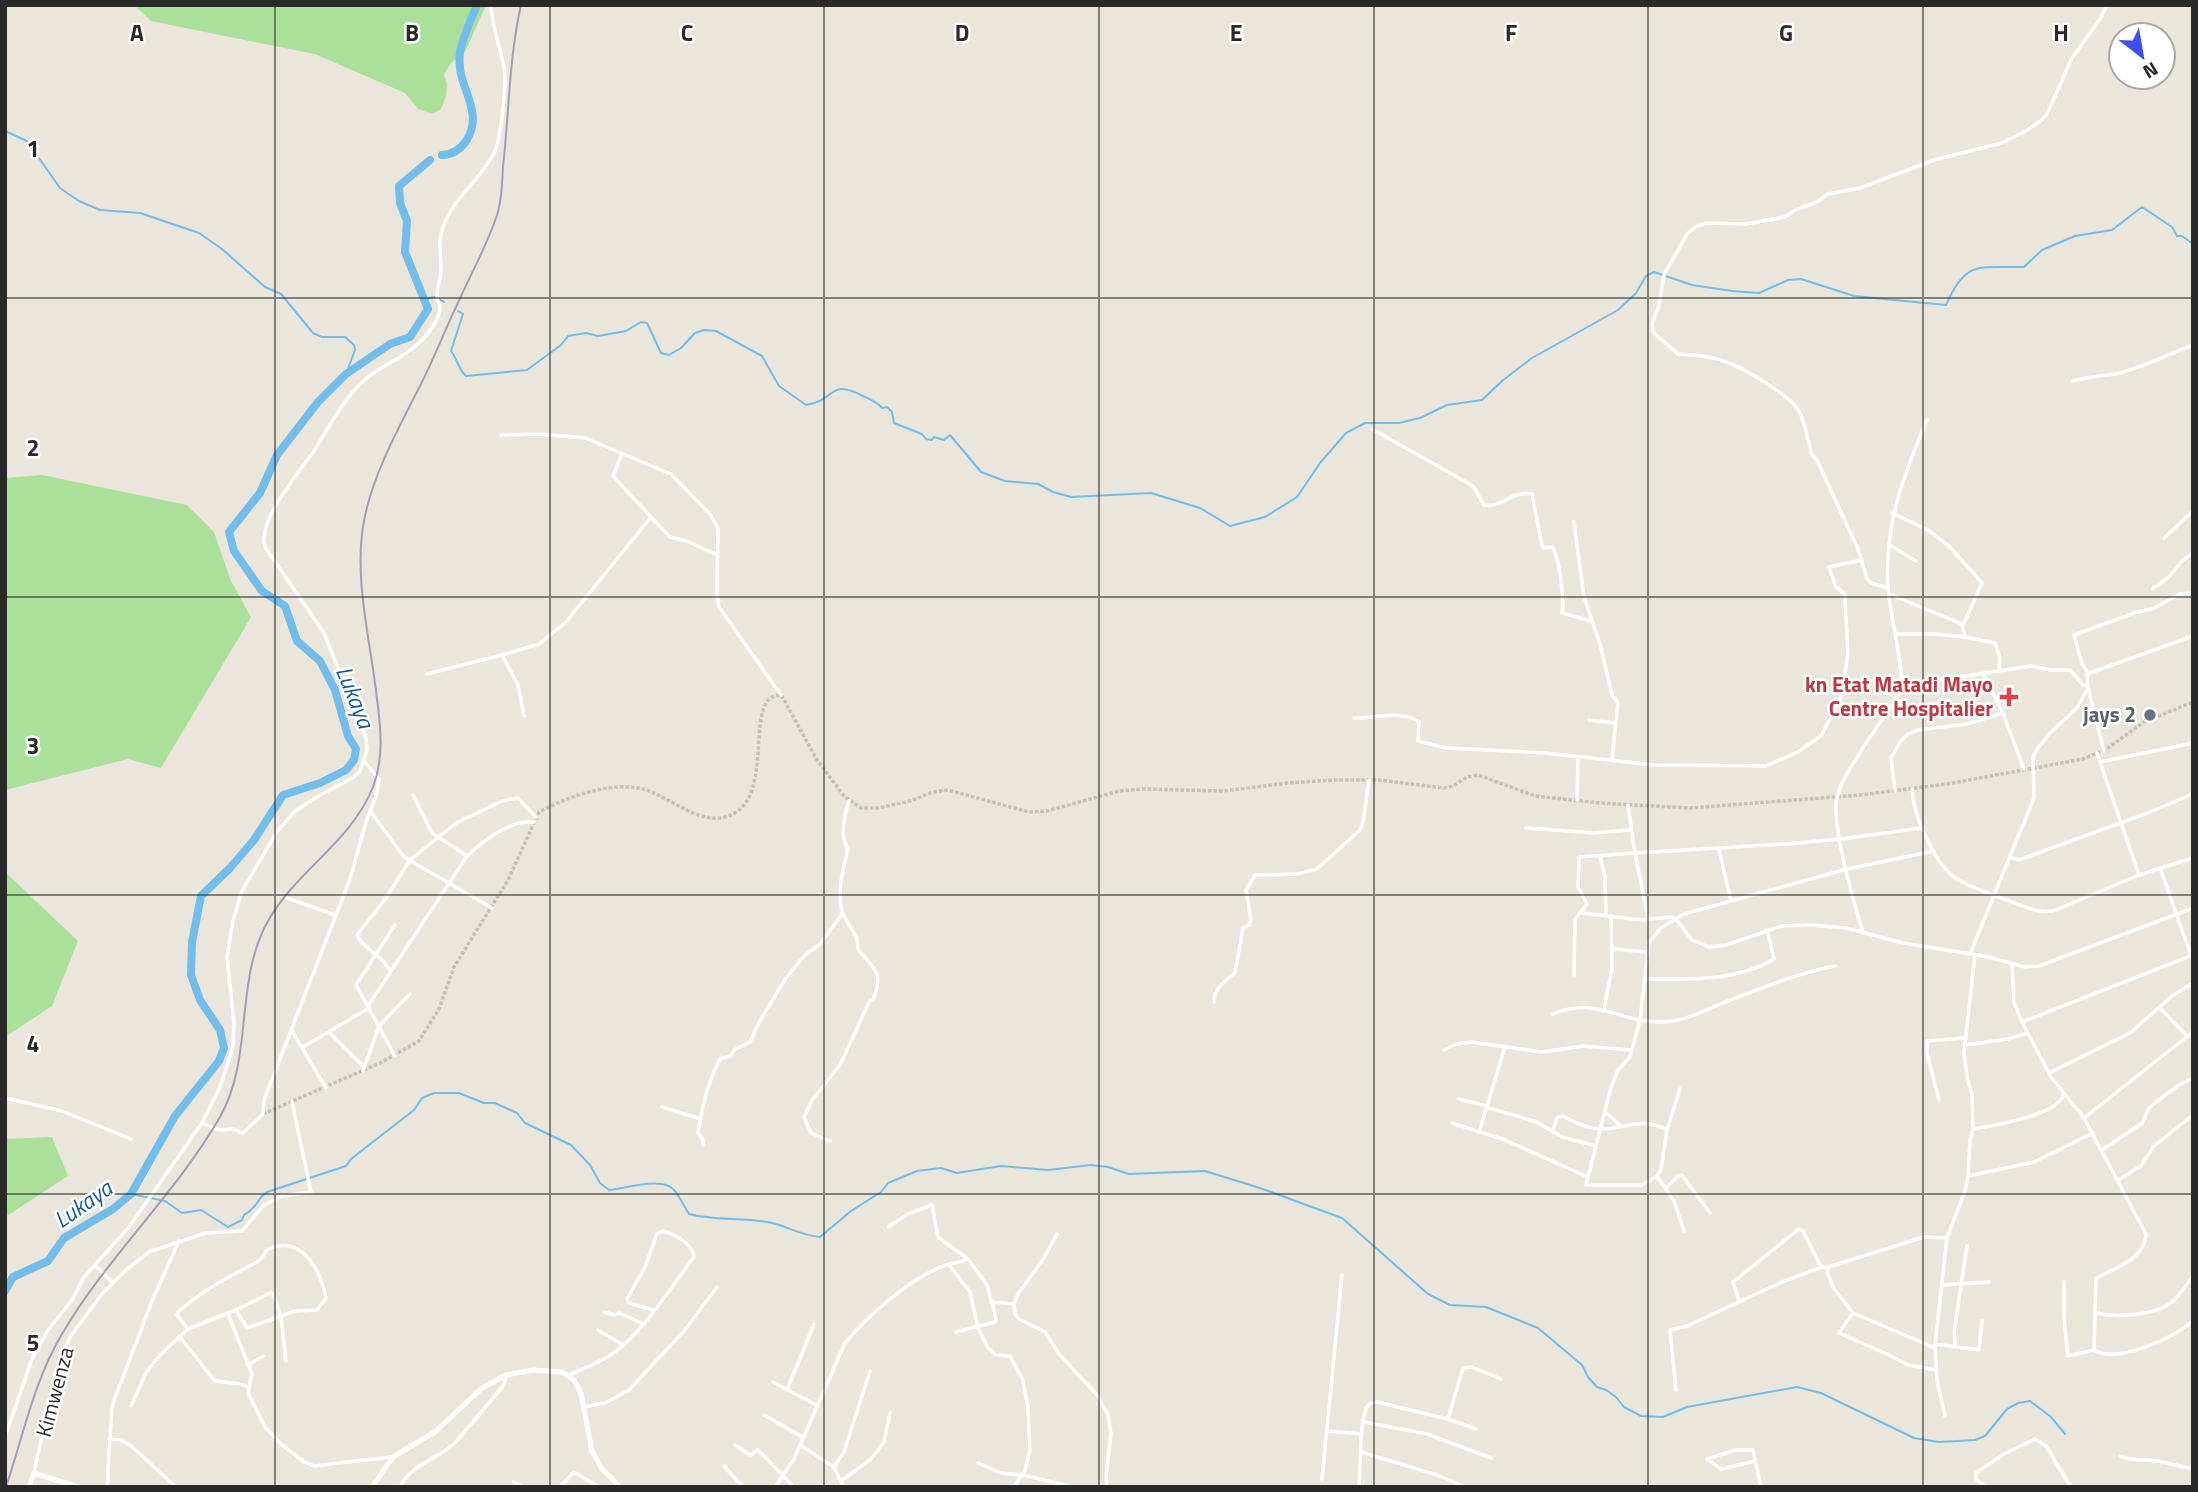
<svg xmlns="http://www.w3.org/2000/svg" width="2198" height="1492" font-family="'Titillium Web',sans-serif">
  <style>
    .green { fill: #aae09a }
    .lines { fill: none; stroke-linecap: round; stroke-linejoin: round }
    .stream { stroke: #72bdea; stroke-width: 2 }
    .river { stroke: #72bdea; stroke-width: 8 }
    .street-tunnel { stroke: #c4c0b8; stroke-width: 3.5; stroke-dasharray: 3.5 2; stroke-linecap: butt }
    .street { stroke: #fff; stroke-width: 3.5 }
    .secondary { stroke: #fff; stroke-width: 5 }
    .rail { stroke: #9f9fb3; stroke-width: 2 }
    .grid { fill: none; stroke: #292929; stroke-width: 2; stroke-opacity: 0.55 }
    .health-dot { fill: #e0444e; stroke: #fff; stroke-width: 2.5 }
    .worship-dot { fill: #6b7280; stroke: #fff; stroke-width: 2.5 }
    .labels { text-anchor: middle; stroke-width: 5; stroke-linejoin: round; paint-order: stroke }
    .health-label { font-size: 21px; font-weight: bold; fill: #be3a42; stroke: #fff; text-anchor: end }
    .worship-label { font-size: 21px; font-weight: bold; fill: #5b616d; stroke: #fff; text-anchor: end }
    .street-label { font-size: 21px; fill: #292929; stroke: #fff }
    .water-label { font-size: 23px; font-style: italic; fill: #125a95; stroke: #fff }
    .grid-label { font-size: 23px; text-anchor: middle; font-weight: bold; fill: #292929; stroke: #fff; stroke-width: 5; stroke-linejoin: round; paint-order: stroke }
  </style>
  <rect width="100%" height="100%" fill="#ebe6dc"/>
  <g class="green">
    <polygon points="134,5 486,5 465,52 453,61 447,69 444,75 447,84 446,96 441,109 432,114 418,109 405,93 315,54 151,21"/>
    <polygon points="42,475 187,505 214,532 231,581 251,617 161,768 128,759 5,790 5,478"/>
    <polygon points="5,872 78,941 52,1006 5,1037"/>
    <polygon points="52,1137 68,1176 5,1217 5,1139"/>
  </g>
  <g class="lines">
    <g class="stream">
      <polyline points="5,131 27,141 60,188 79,201 100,210 140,213 199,233 222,249 265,287 281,294 313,333 322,337 345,337 354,345 355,350 346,374"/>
      <polyline points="424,299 435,297"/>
      <polyline points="439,299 444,302"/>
      <path d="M458 311 463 314 451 351C458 360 458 369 466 376L527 370 561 345 568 336 586 333 598 336 626 331 641 322 647 323 661 353 669 355 681 348 695 333 704 330 716 331 762 356 779 386 806 405C837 400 828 378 863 396 871 400 876 401 882 408L887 407 892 412 894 423 922 434 926 439 932 440 934 437 944 440 950 435 981 472 1005 481 1038 484 1053 492 1071 497 1151 493 1200 508 1230 526 1265 517 1297 497 1320 463 1346 433 1365 423H1399L1420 418 1447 405 1482 400 1502 381 1532 358 1618 310 1636 293 1646 276 1654 272 1692 285 1732 291 1759 293 1788 280 1801 279 1854 296 1946 305C1966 259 1979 268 2024 267L2042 250 2075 236 2112 230 2142 207 2172 227 2177 236H2182L2193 244"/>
      <path d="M131 1194 165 1201 182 1213 201 1210 228 1227 242 1220 244 1215C259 1207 255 1200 267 1192L346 1166 351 1159 414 1110 422 1098 434 1093H459L484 1103H495L517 1113 525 1123 571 1145 590 1165 600 1183 609 1190C624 1189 663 1176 674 1190 680 1197 684 1206 689 1214 716 1221 744 1217 772 1223 789 1227 800 1235 820 1237L851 1211 881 1192 888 1183 917 1171 941 1168 957 1173 1001 1166 1048 1170 1091 1165 1108 1167 1129 1174 1205 1171 1260 1188 1342 1218 1428 1294 1450 1305 1486 1307 1538 1328 1582 1365 1588 1377 1597 1387 1606 1390 1616 1397 1624 1407 1641 1416 1663 1417 1687 1407 1797 1387 1821 1393 1914 1438 1939 1442 1975 1440 1985 1436 2007 1409 2018 1403 2030 1401 2051 1417 2065 1434"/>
    </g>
    <g class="river">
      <path d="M442 155C463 154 476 132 472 111 468 89 457 77 460 52 463 36 471 20 477 5"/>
      <polyline points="5,1291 13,1277 48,1261 64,1238 113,1209 131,1194 175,1116 219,1061 224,1048 220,1030 200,1000 191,975 192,942 201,896 230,868 254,840 283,795 320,783 346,770 354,760 356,749 348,736 335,690 320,661 297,641 285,606 262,591 234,551 229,532 260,493 277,455 318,402 346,374 390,344 410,337 428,309 405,252 407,221 400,203 399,186 430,160"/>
    </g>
    <path class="street-tunnel" d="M263 1114 380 1063 419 1041 439 1009 454 967 508 880 539 812C567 797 610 781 643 789 670 796 703 830 733 814 776 792 742 694 781 695L783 698 817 760 844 796 861 808H878L910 801 933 792 948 790 1029 812 1047 811 1119 791 1143 789 1223 791 1288 783 1334 780H1379L1444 788 1453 786 1467 777 1478 775 1535 796 1600 803 1690 808 1860 795 1947 784 2083 759 2108 748 2144 722 2193 702"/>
    <g class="street">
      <path d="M2072 381C2086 377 2101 376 2115 374 2140 369 2169 354 2193 345"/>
      <path d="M1372 429 1473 486 1484 505C1502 508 1513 490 1532 494L1542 545 1544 548 1552 547C1560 558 1564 600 1562 613L1591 621"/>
      <polyline points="501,435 538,434 585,438 671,474 710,514 718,528 717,594 719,607 781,695"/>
      <polyline points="1892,513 1928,530 1949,546 1982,583 1963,625"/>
      <polyline points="651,517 670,537 687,541 717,555"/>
      <polyline points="1574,522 1584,597 1600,644 1612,695 1618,703 1612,759"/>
      <polyline points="2164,538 2193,511"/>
      <polyline points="1888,544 1916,561"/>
      <path d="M1888 588 1871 583 1867 579 1858 549 1817 460 1812 455C1808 442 1806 426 1800 413 1794 398 1747 370 1731 364 1714 356 1695 355 1678 354L1654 333 1652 324 1659 305 1664 275 1687 234 1697 226 1707 223 1746 224 1785 217 1795 210 1817 202 1828 194 1860 188 1934 160 2002 143 2024 132 2042 120 2047 114 2072 58 2100 19 2107 5"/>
      <polyline points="2152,589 2170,576 2183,560 2193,553"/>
      <polyline points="1889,594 1962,624 1965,637 1995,643 2000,658 1999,670"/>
      <polyline points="1895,634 1935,634 1965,637"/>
      <polyline points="2088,673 2082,664 2074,635 2137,612 2152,609 2180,594 2193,593"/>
      <polyline points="427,674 502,655"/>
      <polyline points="1984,675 2003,713 2024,769"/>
      <polyline points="1901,686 2031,666 2051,670 2070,670 2083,685 2088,686"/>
      <polyline points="524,716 518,685 502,655 539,644 565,623 651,517 613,476 622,454"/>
      <path d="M1354 718C1374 719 1402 709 1419 722L1418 741 1446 748 1545 753 1654 765 1766 766 1798 752 1821 736 1841 697 1848 655 1845 598 1844 593 1836 587 1829 567 1862 560"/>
      <polyline points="1589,720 1615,723"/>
      <polyline points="2104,751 2088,688 2087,674 2193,636"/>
      <polyline points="2097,753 2139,875"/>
      <polyline points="2100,762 2193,743"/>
      <path d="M1912 789C1913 814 1935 866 1957 879 1972 888 1990 894 2007 900 2022 905 2037 914 2053 911L2139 875 2193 858"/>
      <polyline points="1895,791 1891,758 1900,742 1908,734 1918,730 1967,724 2003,713"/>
      <polyline points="413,795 432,833 467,856"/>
      <polyline points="1577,800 1578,758"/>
      <polyline points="1628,805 1635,853 1785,844 1841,839 1922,828"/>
      <polyline points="371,812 404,857 492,908"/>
      <polyline points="1526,828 1594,833 1630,830"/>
      <polyline points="1719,850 1731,901"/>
      <polyline points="1600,856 1605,877 1606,915"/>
      <polyline points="2011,857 2019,860 2024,858 2145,814 2193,794"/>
      <polyline points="2160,868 2193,961"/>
      <polyline points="287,898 335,915"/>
      <polyline points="1582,913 1642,920 1672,917 1676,919 1692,940 1709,947 1726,945 1782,926 1810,925 1846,928 1903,943 1984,956 2025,967 2039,966 2193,908"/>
      <path d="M1863 933C1854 903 1831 826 1837 798 1840 782 1853 764 1861 751 1871 734 1895 704 1901 688 1905 674 1889 609 1888 588 1884 525 1903 477 1927 420"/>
      <polyline points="1613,949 1647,952"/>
      <polyline points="1970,954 2034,798 2033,757 2036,751 2048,735 2077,708 2088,688"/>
      <path d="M2012 964 2014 1002 2022 1022 2051 1077 2084 1118 2146 1234C2145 1259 2115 1268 2096 1278L2094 1350"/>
      <polyline points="391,971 382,960 362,943 357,935 386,898 410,860 456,823 502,801 518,798 536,817"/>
      <polyline points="1574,975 1575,919 1587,904 1578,887 1579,857 1635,853 1648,919"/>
      <path d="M1645 979C1687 979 1736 982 1774 959L1767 930"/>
      <path d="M1214 1002C1214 988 1225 981 1235 973L1243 928 1249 925 1251 920 1246 890 1255 875 1297 874 1317 869 1360 830 1363 822 1369 780"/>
      <path d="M368 1006 467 856C483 841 511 819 534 822"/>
      <polyline points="2160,1008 2187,1036"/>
      <polyline points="1604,1010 1612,968 1611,916"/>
      <path d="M1553 1014C1596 996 1616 1021 1657 1022 1683 1023 1705 1010 1728 1001 1764 987 1798 973 1835 966"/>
      <polyline points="2022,1022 2193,955"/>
      <polyline points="292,1031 326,1088"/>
      <polyline points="329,1032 364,1067"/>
      <polyline points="1965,1045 2008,1039 2027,1033"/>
      <polyline points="303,1047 369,1008"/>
      <polyline points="1505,1047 1487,1106 1489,1108 1537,1122 1562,1137 1596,1146"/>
      <polyline points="1444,1050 1456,1044 1471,1042 1542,1052 1583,1046 1631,1050"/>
      <polyline points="395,1056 356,985 395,925"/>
      <polyline points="363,1071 379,1026 410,994"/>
      <polyline points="2049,1073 2130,1033 2172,996 2193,983"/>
      <polyline points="1680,1089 1667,1130 1661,1170 1657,1176 1642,1185 1586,1185 1611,1087 1618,1070 1630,1057 1640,1020 1649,942 1661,928 1684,914 1847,869 1934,851"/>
      <polyline points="5,1098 62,1111 131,1139"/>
      <polyline points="1459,1099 1487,1106 1479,1132"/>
      <polyline points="1939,1100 1927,1053 1927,1041 1966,1038"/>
      <polyline points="662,1107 701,1119"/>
      <polyline points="1605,1112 1620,1125"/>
      <polyline points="2084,1118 2193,1032"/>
      <polyline points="202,1123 219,1130 233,1129 243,1133 263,1114 264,1100 350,879 366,822 376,796 379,779 365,762"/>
      <polyline points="1452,1123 1505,1140 1588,1177"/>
      <path d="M1974 1129C1995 1125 2057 1116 2064 1094"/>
      <path d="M1553 1130 1557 1118 1562 1116C1573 1121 1587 1129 1600 1129 1627 1129 1640 1116 1667 1130"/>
      <path d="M830 1141 811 1133 804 1117 812 1100 840 1065 870 1000H873C885 971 873 969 858 949 859 935 848 926 843 914 836 895 843 869 848 849 839 836 844 816 849 801"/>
      <path d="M703 1145V1140L698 1133C703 1104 706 1087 720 1059L730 1056 734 1050 750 1042 758 1024 786 978 805 955 820 944 842 914"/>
      <polyline points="2102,1150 2142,1123 2149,1108 2156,1102 2179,1085 2193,1078"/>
      <polyline points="1657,1176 1674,1201 1684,1231"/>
      <polyline points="1968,1176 2034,1162 2093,1133"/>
      <polyline points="2118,1180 2141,1166 2154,1146 2193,1115"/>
      <polyline points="1666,1188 1678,1176 1682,1175 1710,1213"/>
      <polyline points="888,1227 908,1214 932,1205 938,1237 968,1259 987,1285 996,1319 995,1322 956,1332"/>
      <polyline points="1057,1234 1044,1258 1018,1294 1014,1304 1015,1314 1019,1319 1045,1332 1059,1354 1098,1396 1108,1415 1111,1434 1106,1476 1107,1487"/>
      <polyline points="95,1265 112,1282"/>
      <polyline points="950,1266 970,1292 978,1328 988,1348 996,1355 1010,1356 1023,1380 1028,1408 1030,1450 1025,1470 1014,1487"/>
      <polyline points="1829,1268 1827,1272 1834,1289 1853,1313 1935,1348"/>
      <path d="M2064 1282V1319L2068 1356 2094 1350C2117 1364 2174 1338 2193 1321"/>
      <polyline points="1943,1285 1989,1282"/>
      <polyline points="1739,1300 1733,1282 1799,1229 1803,1231 1820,1265 1825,1268 1924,1237 1947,1238"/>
      <polyline points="992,1302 1014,1304"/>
      <polyline points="604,1312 615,1315 619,1313 642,1323"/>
      <polyline points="1853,1313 1839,1333 1887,1354 1908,1365 1937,1370"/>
      <path d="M2097 1313C2115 1318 2157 1315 2172 1302 2180 1296 2186 1285 2193 1276"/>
      <polyline points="228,1314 252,1374 248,1393 265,1427 281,1444 304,1462 314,1466 391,1457"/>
      <path d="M188 1329 177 1315 178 1312C199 1293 221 1281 246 1268 250 1265 257 1263 260 1260 265 1255 264 1250 271 1248 304 1236 321 1272 326 1298L317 1310 295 1311 247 1328 236 1310"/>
      <polyline points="598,1330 623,1345"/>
      <path d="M179 1336 214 1380C226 1384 237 1381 248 1387"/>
      <polyline points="1935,1344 1979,1350 1982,1321"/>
      <polyline points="1955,1346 1954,1333 1967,1246"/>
      <polyline points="247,1365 264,1356"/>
      <path d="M569 1375C582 1369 596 1364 609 1356 642 1335 670 1288 694 1257 692 1243 675 1234 662 1231L657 1234 645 1267 627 1299 629 1303 653 1310"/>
      <polyline points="773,1382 818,1406"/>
      <polyline points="787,1390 814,1324"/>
      <polyline points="1676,1390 1670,1330 1687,1326 1782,1282 1822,1267"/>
      <polyline points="131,1406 147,1371 160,1355 188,1329 236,1310 270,1293 273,1294 281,1316 286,1361"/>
      <polyline points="584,1407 605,1403 629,1390 684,1331 717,1287"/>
      <polyline points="764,1415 804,1438"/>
      <polyline points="1945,1416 1937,1380 1935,1344 1947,1238 1965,1191 1968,1176 1970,1141 1973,1129 1972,1094 1968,1082 1964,1053 1975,955"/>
      <polyline points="1448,1419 1463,1368 1472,1367 1501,1379"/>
      <polyline points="1364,1422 1427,1434 1491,1458"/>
      <polyline points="1328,1431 1362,1434"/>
      <path d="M5 1437 32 1359 48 1330 72 1300 84 1277 129 1227 202 1123 220 1087 233 1047 234 1023 227 957 233 921 242 891 276 833 294 812 315 798 354 777 360 771 367 750 366 738 324 633 265 547C256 522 300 471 314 451 329 427 342 402 362 382 379 366 403 359 419 343 427 336 441 318 440 307 440 304 437 301 437 297 437 287 442 276 441 266 441 256 438 244 441 234 449 200 480 182 495 151 501 138 507 81 504 67 500 46 492 27 491 5"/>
      <polyline points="109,1439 121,1440 130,1445 176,1487"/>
      <polyline points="735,1445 750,1455 758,1450 794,1487"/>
      <polyline points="800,1445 834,1467 843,1487"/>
      <polyline points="1361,1452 1437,1475 1465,1487"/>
      <polyline points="2120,1456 2129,1459 2158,1461 2193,1469"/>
      <polyline points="1707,1459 1735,1450 1753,1450 1761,1487"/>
      <polyline points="1707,1459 1721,1469 1755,1461"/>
      <polyline points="978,1463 1001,1473 1023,1475 1073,1487"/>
      <polyline points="724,1466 743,1487"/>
      <polyline points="834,1467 844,1452 870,1371"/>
      <polyline points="34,1473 55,1375 70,1337 102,1294 126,1270 149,1252 206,1233 242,1231 264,1205 282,1196 311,1192 292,1102"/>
      <polyline points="1322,1479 1342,1275"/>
      <polyline points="841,1481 871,1459 884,1442 890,1413"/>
      <polyline points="514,1482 522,1487"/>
      <polyline points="107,1487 112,1406 152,1301 179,1241"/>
      <path d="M400 1487C412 1463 439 1459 456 1442L504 1385 506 1375"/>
      <polyline points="560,1487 574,1472 599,1487"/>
      <path d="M775 1487 794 1459 845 1343C868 1316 908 1280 941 1267 949 1263 959 1263 968 1259"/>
      <path d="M1359 1487C1361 1469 1359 1421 1367 1407 1369 1403 1372 1403 1377 1402L1448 1419 1476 1429"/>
      <polyline points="1985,1487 1976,1479 1976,1473 2004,1454 2035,1439 2046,1446 2071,1487"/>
    </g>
    <g class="secondary">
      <polyline points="29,1487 34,1473 78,1487"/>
      <polyline points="372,1487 393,1457 435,1432 482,1388 506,1375 533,1370 562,1372 574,1380 581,1393 592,1451 602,1469 620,1487"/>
    </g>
    <path class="rail" d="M6 1487C23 1436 34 1381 62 1334 107 1257 175 1195 220 1117 254 1057 234 981 268 921 296 871 351 842 373 787 384 758 381 729 377 699 371 643 353 577 364 521 372 476 399 427 420 386 434 359 444 332 457 305 470 275 487 246 497 215 502 200 502 183 503 167 509 114 509 58 521 5"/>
  </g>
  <path class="grid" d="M275 5V1487M550 5V1487M824 5V1487M1099 5V1487M1374 5V1487M1648 5V1487M1923 5V1487M5 298H2193M5 597H2193M5 895H2193M5 1194H2193"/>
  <path class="health-dot" d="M2005.5 686.5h7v7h7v7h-7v7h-7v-7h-7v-7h7z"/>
  <circle class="worship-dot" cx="2150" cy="715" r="7"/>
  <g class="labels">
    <g class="health-label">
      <text x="1993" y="692">kn Etat Matadi Mayo<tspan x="1993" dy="24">Centre Hospitalier</tspan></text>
    </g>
    <g class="worship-label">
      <text x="2136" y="722">jays 2</text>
    </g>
    <g class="street-label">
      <text transform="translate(55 1392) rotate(-75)" y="7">Kimwenza</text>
    </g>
    <g class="water-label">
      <text transform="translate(355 697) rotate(68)" y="8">Lukaya</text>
      <text transform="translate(83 1204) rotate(-35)" y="8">Lukaya</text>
    </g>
  </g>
  <g class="grid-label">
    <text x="137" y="41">A</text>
    <text x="412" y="41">B</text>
    <text x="687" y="41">C</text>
    <text x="962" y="41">D</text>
    <text x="1236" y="41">E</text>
    <text x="1511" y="41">F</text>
    <text x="1786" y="41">G</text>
    <text x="2061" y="41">H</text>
    <text x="33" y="157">1</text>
    <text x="33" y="456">2</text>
    <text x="33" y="754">3</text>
    <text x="33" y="1052">4</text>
    <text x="33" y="1351">5</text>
  </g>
  <rect width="2198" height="1492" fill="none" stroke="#292929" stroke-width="14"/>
  <g transform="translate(2142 56) rotate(149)"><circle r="33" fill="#ffffff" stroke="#a9a9a9" stroke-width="2"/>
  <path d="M0-5L12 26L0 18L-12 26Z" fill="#404ef3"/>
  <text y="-10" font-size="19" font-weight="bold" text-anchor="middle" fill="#292929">N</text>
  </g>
</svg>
